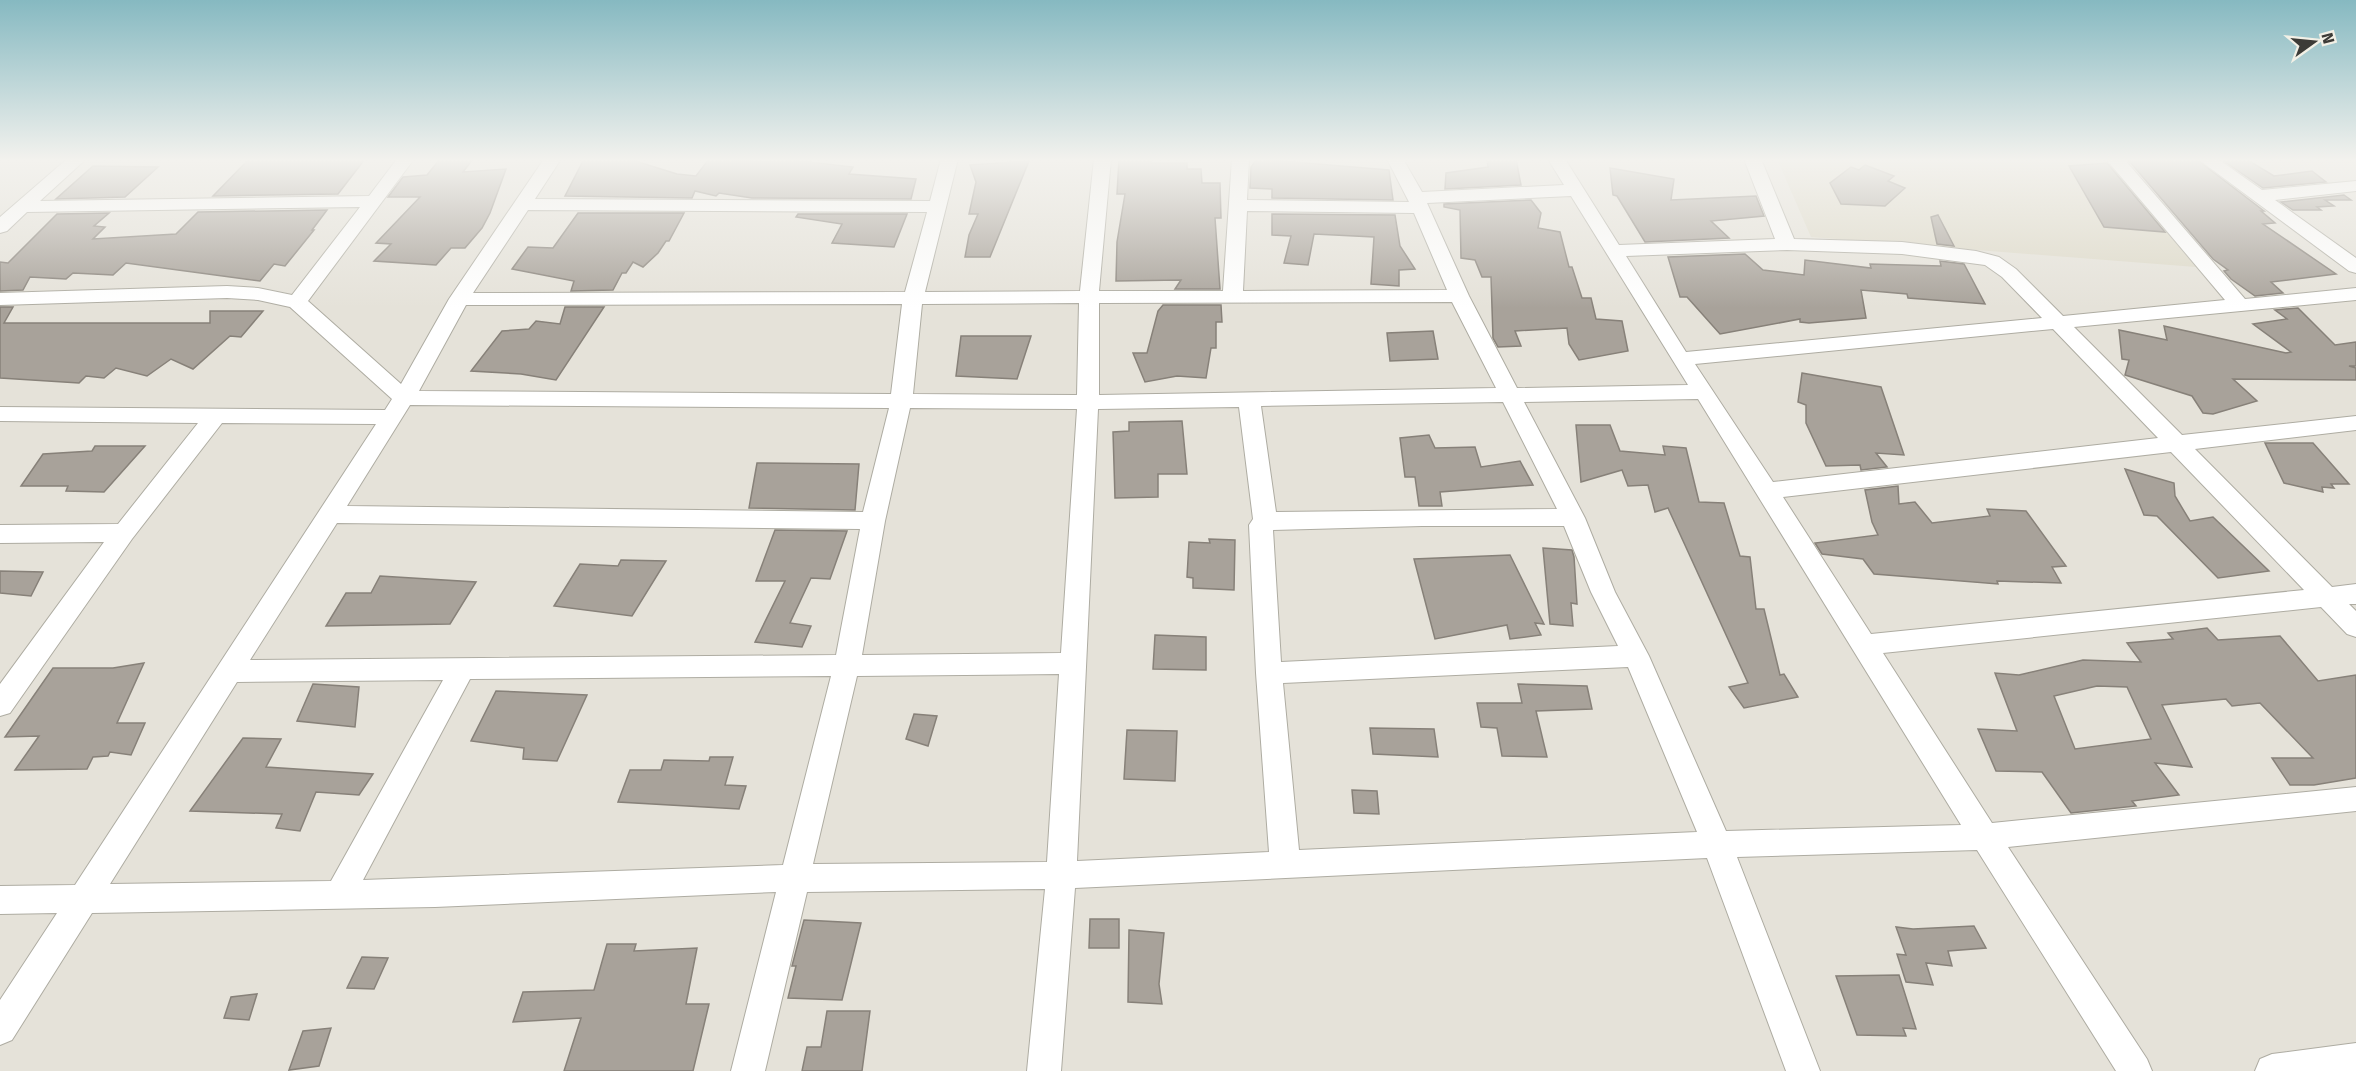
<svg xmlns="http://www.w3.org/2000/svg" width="2356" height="1071" font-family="'Fira Sans',sans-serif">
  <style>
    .built { fill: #ddd9c8 }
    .building { fill: #a8a29a; stroke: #878179; stroke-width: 1.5; fill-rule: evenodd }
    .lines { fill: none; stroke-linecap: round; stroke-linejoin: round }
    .minor-casing { stroke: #aeaca2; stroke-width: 2 }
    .minor { fill: #fff; fill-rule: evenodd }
  </style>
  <rect width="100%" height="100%" fill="#e5e2d9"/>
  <polygon class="built" points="1777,159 2109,159 2196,267 1811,237"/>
  <g class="building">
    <polygon points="249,159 365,159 338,194 213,196"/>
    <polygon points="440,159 473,159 463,172 506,169 490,213 482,228 465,248 451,248 436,265 374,261 391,244 376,243 420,197 388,197 403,177 427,175"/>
    <polygon points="584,159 629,159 677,174 696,176 709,159 773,162 777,159 784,159 853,167 849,174 916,179 911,199 752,198 719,193 716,196 695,191 692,198 565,196"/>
    <polygon points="1119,159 1151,159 1151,163 1187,163 1187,169 1201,169 1202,183 1220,183 1221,218 1215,218 1220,289 1175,289 1181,280 1116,281 1117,242 1125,194 1117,194"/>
    <polygon points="1257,159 1389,170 1393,200 1272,198 1272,189 1250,188 1251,167"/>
    <polygon points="1487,159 1516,159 1521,185 1445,189 1446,173 1488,167"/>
    <polygon points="2196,159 2264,211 2261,211 2275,223 2263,224 2336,274 2271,282 2283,293 2255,296 2231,279 2224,271 2228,270 2213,259 2129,161"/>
    <polygon points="2221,159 2246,159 2274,176 2312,171 2326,182 2263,188"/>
    <polygon points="1029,161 990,257 965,257 969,235 978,214 969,214 976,182 970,165"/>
    <polygon points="2107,163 2165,232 2104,227 2069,166"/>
    <polygon points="1865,165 1894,176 1888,181 1905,188 1885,206 1841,204 1830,183 1851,167 1859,170"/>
    <polygon points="93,166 158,167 125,197 56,199"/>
    <polygon points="1610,168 1674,179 1671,200 1756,196 1764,216 1711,221 1729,238 1645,242 1617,196 1613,195"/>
    <polygon points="2344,195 2351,200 2325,200 2334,206 2317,207 2321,210 2293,210 2281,202"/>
    <polygon points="1531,200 1541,213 1538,228 1560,232 1569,267 1572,267 1582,298 1591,298 1596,319 1622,321 1628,351 1579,360 1569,344 1567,328 1515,331 1521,346 1498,347 1493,338 1491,277 1482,277 1475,260 1461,258 1460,210 1444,207 1444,204"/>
    <polygon points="327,210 312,230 314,230 285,266 274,264 260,281 126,263 113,275 73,273 66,279 30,277 23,290 0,291 0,262 8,263 57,214 109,213 94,226 105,227 93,239 176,234 198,212"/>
    <polygon points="578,213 684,213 669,241 666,241 658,253 643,267 633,262 626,273 622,273 613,290 571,291 574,281 512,269 528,247 553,248"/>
    <polygon points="798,214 907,214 894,247 832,243 842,224 796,217"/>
    <polygon points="1272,214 1395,215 1400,246 1415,269 1399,270 1399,286 1371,284 1374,237 1314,234 1308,265 1284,263 1291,236 1272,235"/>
    <polygon points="1938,215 1954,246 1937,244 1931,217"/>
    <polygon points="1745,254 1763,270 1804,275 1805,260 1871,268 1870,264 1941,266 1940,261 1964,264 1985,304 1908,298 1907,294 1861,290 1866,318 1809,323 1800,322 1800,319 1720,334 1687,297 1680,297 1668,257"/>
    <polygon points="1163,305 1221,305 1222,322 1216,322 1216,348 1211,348 1206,378 1177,376 1145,382 1133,353 1147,353 1158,311"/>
    <polygon points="0,307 13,307 4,323 210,323 210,311 263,311 241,337 230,336 193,369 171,359 147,376 116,368 104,378 86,376 79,383 0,378"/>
    <polygon points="565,307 604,307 556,380 521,374 471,371 502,331 529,329 536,321 560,324"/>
    <polygon points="2298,308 2335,345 2356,342 2356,366 2349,366 2356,368 2356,380 2233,379 2257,401 2213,414 2203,413 2192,396 2125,375 2129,360 2122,359 2119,330 2167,340 2164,326 2286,353 2291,352 2253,324 2287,319 2275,310"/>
    <polygon points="1433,331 1438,359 1390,361 1387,333"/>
    <polygon points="961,336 1031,336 1017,379 956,376"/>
    <polygon points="1802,373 1881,387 1904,455 1876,453 1887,467 1861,470 1860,465 1826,466 1806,423 1806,405 1798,402"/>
    <polygon points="1182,421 1187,474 1158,474 1158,497 1115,498 1113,432 1129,431 1129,422"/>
    <polygon points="1576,425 1610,425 1620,451 1665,455 1663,446 1686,448 1699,502 1724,503 1740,556 1750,557 1756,609 1764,609 1780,675 1784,674 1798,697 1744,708 1729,687 1748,683 1668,508 1655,512 1648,485 1628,486 1622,470 1581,482"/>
    <polygon points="1429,435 1435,448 1475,447 1481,467 1520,461 1533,485 1440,492 1442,506 1419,506 1415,477 1405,477 1400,438"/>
    <polygon points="2265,443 2313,443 2349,484 2331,484 2334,488 2322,487 2323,492 2284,483"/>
    <polygon points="95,446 145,446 104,492 66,491 68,486 21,486 43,454 92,451"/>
    <polygon points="757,463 859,464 855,510 749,508"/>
    <polygon points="2125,469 2174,483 2175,496 2190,521 2213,517 2269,571 2218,578 2157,516 2144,515"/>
    <polygon points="1898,486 1899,504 1915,502 1932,523 1990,516 1987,509 2026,511 2066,566 2052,567 2061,583 1997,581 1998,584 1874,574 1863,559 1822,554 1815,543 1878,535 1872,522 1865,490"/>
    <polygon points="775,530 847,531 830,579 811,578 790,623 811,626 802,647 755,642 785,581 756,581"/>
    <polygon points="1209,539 1235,540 1234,590 1193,588 1193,578 1187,577 1189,542 1210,543"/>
    <polygon points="1543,548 1572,550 1574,557 1577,604 1571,603 1573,626 1550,624"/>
    <polygon points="1510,555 1544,624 1535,623 1541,635 1510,639 1507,625 1435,639 1414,559"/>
    <polygon points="621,560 666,561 632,616 554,606 580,564 618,566"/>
    <polygon points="0,571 43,572 31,596 0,593"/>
    <polygon points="380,576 476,582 450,624 326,626 346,593 371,593"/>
    <path d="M2207 628 2218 640 2280 636 2318 681 2356 675V778L2314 785H2290L2272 758H2313L2260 703 2232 706 2226 699 2162 705 2192 767 2155 763 2179 795 2132 801 2136 806 2071 813 2042 772 1996 771 1978 729 2017 731 1995 673 2019 675 2083 660 2141 662 2127 643 2173 639 2168 633ZM2097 686 2127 687 2151 739 2075 749 2054 696Z"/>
    <polygon points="1155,635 1206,637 1206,670 1153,669"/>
    <polygon points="144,663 117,723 145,723 131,755 110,752 108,756 93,757 87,769 15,770 39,736 5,737 53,668 113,668"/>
    <polygon points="313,684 359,687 355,727 297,721"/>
    <polygon points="1518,684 1587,686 1592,709 1536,711 1547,757 1502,756 1497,728 1481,727 1477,703 1522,703"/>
    <polygon points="496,691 587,695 557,761 523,759 524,748 471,741"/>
    <polygon points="914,714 937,716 928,746 906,739"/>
    <polygon points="1370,728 1434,729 1438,757 1373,754"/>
    <polygon points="1127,730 1177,731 1175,781 1124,779"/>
    <polygon points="243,738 281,739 266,767 373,774 359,795 316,792 300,831 276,828 282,814 190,811"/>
    <polygon points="710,757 733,757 725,785 746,786 739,809 618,802 630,770 661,770 664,760 709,761"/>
    <polygon points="1352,790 1377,791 1379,814 1354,813"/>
    <polygon points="1090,919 1119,919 1119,948 1089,948"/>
    <polygon points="804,920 861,923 842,1000 788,998 796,966 792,966"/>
    <polygon points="1974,926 1986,948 1948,951 1952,966 1926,963 1933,985 1906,982 1897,954 1906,955 1896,927 1913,929"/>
    <polygon points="1129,930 1164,933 1159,984 1162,1004 1128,1002"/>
    <polygon points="607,944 636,944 634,951 697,948 686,1004 709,1004 693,1071 564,1071 581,1018 513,1022 523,992 594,990"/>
    <polygon points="362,957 388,958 374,989 347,988"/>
    <polygon points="1899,975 1916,1029 1903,1028 1906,1036 1857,1035 1836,976"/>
    <polygon points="257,994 249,1020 224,1018 231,997"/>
    <polygon points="827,1011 870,1011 862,1071 802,1071 807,1047 821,1047"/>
    <polygon points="331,1028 319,1066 289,1070 303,1031"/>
  </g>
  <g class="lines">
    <g class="minor-casing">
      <g id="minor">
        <path d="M67 159H86L40 201 369 196 397 159H414L308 301 401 384 449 299 544 159H561L535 199 930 201 941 159H958L925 292 1080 291 1094 159H1111L1099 291H1223L1232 159H1249L1247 200 1409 202 1387 159H1403L1422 192 1564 185 1548 159H1565L1619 245 1775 239 1744 159H1761L1794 239 1902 242 1976 251 1999 257 2016 269 2063 316 2225 300 2106 159H2124L2245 299 2356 288V300L2074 327 2182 435 2356 416V430L2195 449 2332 587 2356 584V604H2349L2356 611V637L2347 634 2321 607 1883 653 1992 823 2356 787V811L2008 847 2147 1059 2152 1071H2116L1977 850 1737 857 1820 1071H1786L1707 858 1075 888 1061 1071H1027L1045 889 807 892 765 1071H731L776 892 435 907 92 913 12 1040 0 1045V1000L57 913 0 914V886L75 885 376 424 222 423 132 539 10 713 0 716V684L104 542 0 543V525L118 524 198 423 0 421V407L385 410 392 399 290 307 258 300 227 298 0 305V293L227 286 258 288 292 295 360 207 27 212 7 231 0 233V217ZM1571 196 1688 385 1517 388 1469 296 1427 203ZM528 210 927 212 905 292 473 293ZM1247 211 1414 213 1447 290 1243 291ZM1787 250 1902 254 1985 265 2002 277 2042 318 1686 352 1626 256ZM1452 302 1496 388 1099 395V303ZM1079 303 1077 395 913 394 922 304ZM902 304 891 394 419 391 466 305ZM2053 329 2158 438 1773 482 1695 364ZM1698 399 1961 825 1726 831 1649 656 1615 592 1585 518 1524 402ZM1503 402 1557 509 1276 512 1261 406ZM410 405 889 408 863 512 347 506ZM1239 407 1253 519 1249 525 1256 673 1269 852 1077 861 1098 409ZM910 408 1077 409 1061 653 862 655 885 521ZM2171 452 2304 590 1871 634 1783 497ZM337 523 860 529 836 655 250 660ZM1422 526H1564L1591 592 1618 646 1281 662 1273 530ZM1628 667 1697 832 1299 850 1283 683ZM1059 674 1047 862 813 864 857 676ZM831 676 783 865 363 880 470 679ZM443 680 331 881 110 884 237 682Z"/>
        <polygon points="2198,159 2218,159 2262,190 2356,181 2356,191 2275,200 2356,258 2356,273 2349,271"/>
        <polygon points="2356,1043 2356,1071 2255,1071 2260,1059 2272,1054"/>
      </g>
    </g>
    <use href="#minor" class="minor"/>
  </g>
  <linearGradient id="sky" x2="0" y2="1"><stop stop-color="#86b9c1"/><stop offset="0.52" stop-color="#f3f2ee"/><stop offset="1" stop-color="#f3f2ee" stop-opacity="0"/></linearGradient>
  <rect width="2356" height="308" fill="url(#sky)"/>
  <g transform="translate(2314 42) rotate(75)" stroke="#f2f0e6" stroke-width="4.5" paint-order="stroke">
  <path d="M0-4.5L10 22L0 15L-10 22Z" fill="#3c3b37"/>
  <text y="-9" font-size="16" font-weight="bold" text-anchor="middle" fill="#3c3b37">N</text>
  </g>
</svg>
